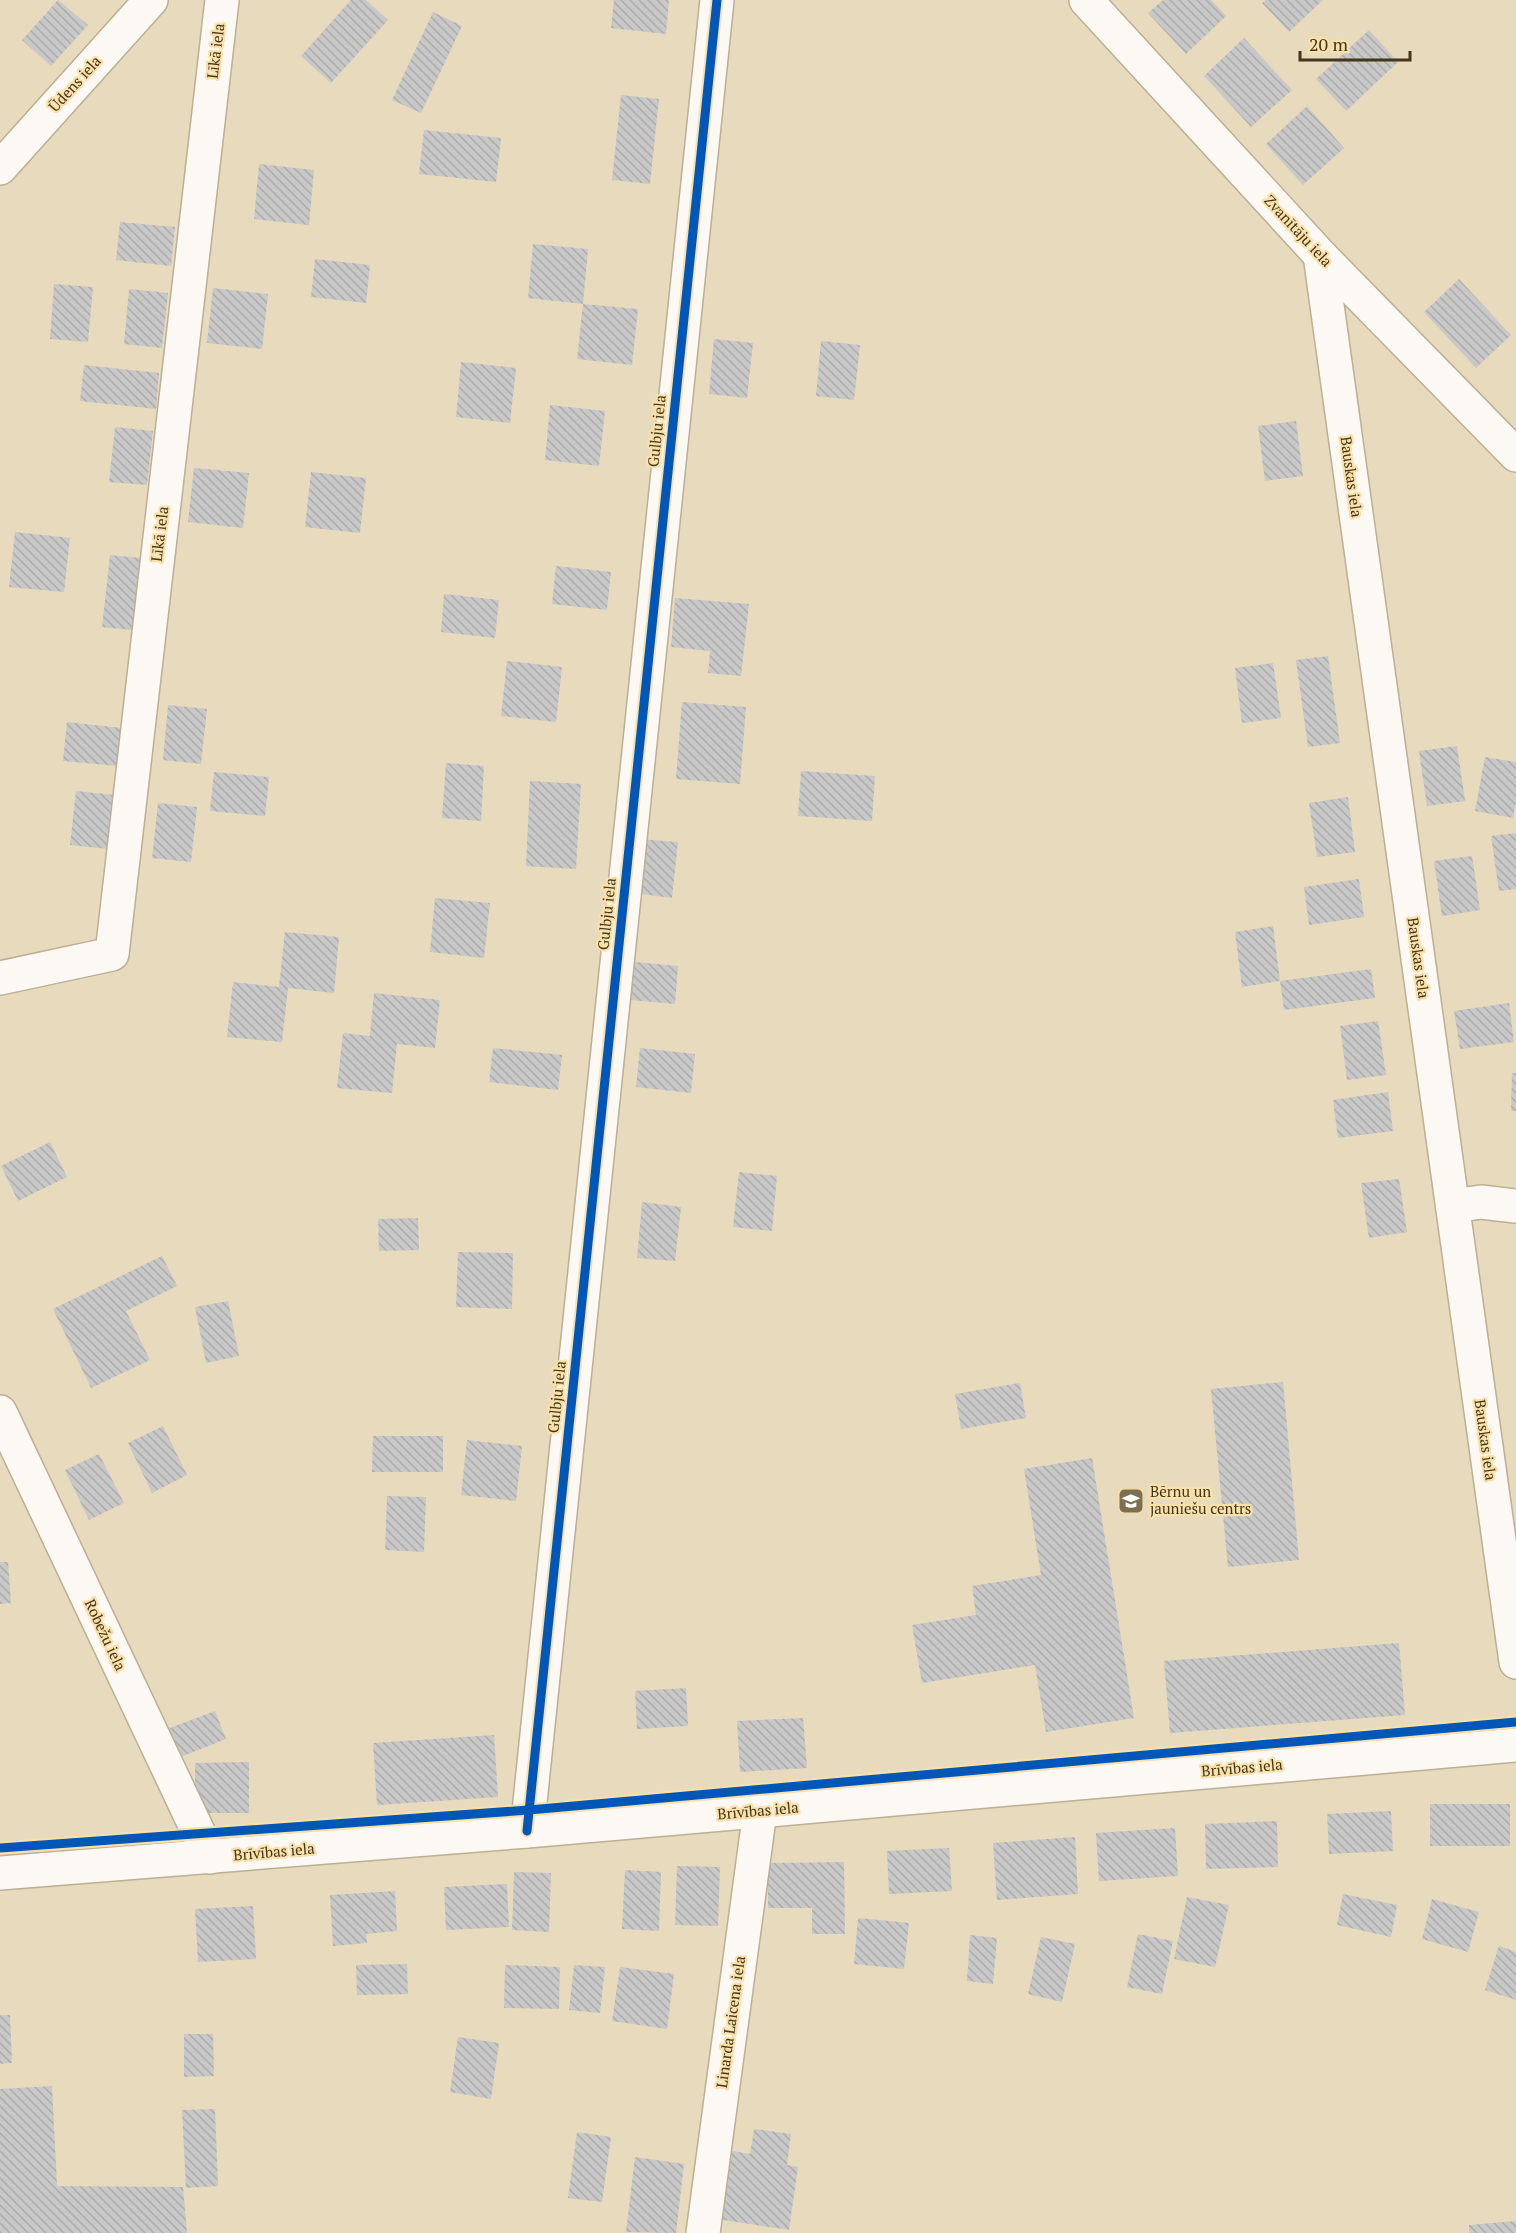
<svg xmlns="http://www.w3.org/2000/svg" width="1516" height="2233" font-family="'PT Serif',serif">
  <style>
    .building { fill: url(#building-back-hatch) }
    .lines { fill: none; stroke-linecap: round; stroke-linejoin: round }
    .minor-casing { stroke: #bbaf94; stroke-width: 36 }
    .major-casing { stroke: #bbaf94; stroke-width: 36 }
    .minor { stroke: #fcf9f5; stroke-width: 33 }
    .major { stroke: #fcf9f5; stroke-width: 33 }
    .cycleway-casing { stroke: #fae0aa; stroke-width: 13 }
    .cycleway { stroke: #0057b8; stroke-width: 9 }
    .labels { text-anchor: middle; stroke-width: 4.5; stroke-linejoin: round; paint-order: stroke }
    .street-label { font-size: 15px; fill: #433619; stroke: #fae0aa }
    .poi-label { font-size: 15px; fill: #433619; stroke: #fae0aa; text-anchor: start }
  </style>
  <defs>
    <pattern id="building-back-hatch" width="6" height="6" patternUnits="userSpaceOnUse" patternTransform="scale(1.5)"><rect width="6" height="6" fill="#c8c8c8"/><path d="M-1 5l2 2M0 0l6 6M5-1l2 2" fill="none" stroke="#adacab"/></pattern>
  </defs>
  <rect width="100%" height="100%" fill="#e8dabc"/>
  <g class="building">
    <polygon points="58,0 88,25 51,66 22,40"/>
    <polygon points="351,0 366,0 388,20 331,83 301,56"/>
    <polygon points="614,0 669,0 666,34 611,28"/>
    <polygon points="1163,0 1211,0 1226,16 1186,54 1148,13"/>
    <polygon points="1266,0 1323,0 1289,32 1262,3"/>
    <polygon points="433,12 462,26 421,113 392,100"/>
    <polygon points="1369,30 1398,62 1346,111 1316,79"/>
    <polygon points="1244,38 1292,90 1251,127 1204,76"/>
    <polygon points="621,95 659,99 650,184 612,180"/>
    <polygon points="1307,106 1344,148 1303,185 1266,144"/>
    <polygon points="424,130 501,138 496,182 419,174"/>
    <polygon points="259,164 314,170 309,225 254,219"/>
    <polygon points="120,222 175,227 171,266 116,260"/>
    <polygon points="533,244 588,249 583,304 528,298"/>
    <polygon points="315,259 370,265 366,303 311,297"/>
    <polygon points="1459,279 1511,335 1476,368 1424,312"/>
    <polygon points="54,284 93,287 88,342 50,339"/>
    <polygon points="213,288 268,294 262,349 207,343"/>
    <polygon points="129,289 168,293 162,348 124,344"/>
    <polygon points="583,304 638,309 632,365 577,359"/>
    <polygon points="714,339 753,343 747,398 709,394"/>
    <polygon points="821,341 860,345 854,400 816,396"/>
    <polygon points="461,362 516,368 510,423 456,417"/>
    <polygon points="84,365 159,373 156,409 80,401"/>
    <polygon points="550,405 605,411 599,466 545,460"/>
    <polygon points="1296,421 1303,476 1265,481 1258,426"/>
    <polygon points="115,427 153,431 147,485 109,482"/>
    <polygon points="194,468 249,473 243,528 188,522"/>
    <polygon points="311,472 366,478 360,533 305,527"/>
    <polygon points="15,532 70,538 64,592 9,587"/>
    <polygon points="110,555 140,558 132,630 102,627"/>
    <polygon points="556,566 611,572 607,610 552,604"/>
    <polygon points="444,594 499,600 495,638 441,632"/>
    <polygon points="675,598 749,604 741,676 708,673 710,651 671,647"/>
    <polygon points="1328,656 1340,743 1308,747 1296,660"/>
    <polygon points="507,661 562,667 556,722 501,716"/>
    <polygon points="1273,663 1281,718 1242,723 1235,668"/>
    <polygon points="682,702 746,707 740,784 676,779"/>
    <polygon points="168,705 207,709 201,764 163,760"/>
    <polygon points="67,722 122,728 118,766 63,761"/>
    <polygon points="1457,746 1465,801 1427,806 1419,751"/>
    <polygon points="1485,757 1516,762 1516,802 1513,818 1475,811"/>
    <polygon points="446,763 484,766 481,821 442,818"/>
    <polygon points="801,771 875,776 872,821 798,816"/>
    <polygon points="214,772 269,777 265,816 210,811"/>
    <polygon points="530,781 581,784 576,869 526,866"/>
    <polygon points="76,791 115,795 109,849 70,845"/>
    <polygon points="1348,797 1355,852 1317,857 1309,803"/>
    <polygon points="158,803 197,807 191,862 152,858"/>
    <polygon points="1516,833 1516,889 1499,891 1491,836"/>
    <polygon points="639,839 678,842 672,898 634,893"/>
    <polygon points="1472,856 1480,910 1442,916 1434,861"/>
    <polygon points="1359,879 1364,917 1309,925 1304,887"/>
    <polygon points="435,898 490,903 484,958 430,952"/>
    <polygon points="1273,926 1280,981 1242,987 1235,932"/>
    <polygon points="285,932 339,937 334,993 288,988 282,1042 227,1037 233,982 279,987"/>
    <polygon points="624,961 678,966 675,1004 620,999"/>
    <polygon points="1371,969 1375,998 1284,1010 1280,981"/>
    <polygon points="374,993 440,1000 435,1048 397,1044 392,1093 337,1088 343,1033 370,1036"/>
    <polygon points="1509,1003 1514,1042 1460,1049 1454,1011"/>
    <polygon points="1378,1021 1386,1075 1347,1080 1340,1026"/>
    <polygon points="493,1048 562,1055 558,1090 489,1082"/>
    <polygon points="640,1048 695,1054 691,1093 636,1087"/>
    <polygon points="1512,1073 1516,1073 1516,1111 1511,1111"/>
    <polygon points="1388,1092 1393,1131 1338,1138 1333,1100"/>
    <polygon points="50,1142 67,1177 18,1201 1,1166"/>
    <polygon points="739,1172 777,1176 772,1231 733,1227"/>
    <polygon points="1399,1179 1407,1232 1369,1238 1361,1183"/>
    <polygon points="642,1202 681,1207 675,1261 637,1258"/>
    <polygon points="418,1218 419,1250 379,1251 378,1219"/>
    <polygon points="458,1252 513,1253 512,1309 456,1307"/>
    <polygon points="162,1256 177,1286 126,1311 150,1360 91,1388 53,1309"/>
    <polygon points="228,1301 239,1356 206,1363 195,1307"/>
    <polygon points="1283,1382 1299,1560 1228,1567 1211,1389"/>
    <polygon points="1020,1383 1026,1418 961,1429 955,1394"/>
    <polygon points="163,1426 187,1475 152,1493 128,1443"/>
    <polygon points="373,1436 443,1436 443,1472 372,1472"/>
    <polygon points="467,1440 522,1446 516,1501 461,1495"/>
    <polygon points="99,1454 124,1503 89,1520 65,1470"/>
    <polygon points="1092,1458 1134,1718 1046,1732 1035,1665 922,1683 912,1625 976,1615 972,1586 1041,1575 1024,1469"/>
    <polygon points="387,1496 426,1497 424,1552 385,1550"/>
    <polygon points="0,1562 8,1562 11,1603 0,1604"/>
    <polygon points="1399,1643 1405,1715 1170,1733 1164,1661"/>
    <polygon points="686,1688 688,1726 637,1729 635,1691"/>
    <polygon points="215,1711 226,1739 178,1758 167,1729"/>
    <polygon points="803,1718 807,1768 740,1772 737,1721"/>
    <polygon points="494,1735 498,1797 377,1805 373,1743"/>
    <polygon points="249,1762 249,1813 195,1813 195,1763"/>
    <rect x="1430" y="1804" width="80" height="42"/>
    <polygon points="1391,1811 1393,1851 1329,1854 1327,1814"/>
    <polygon points="1277,1821 1278,1867 1206,1869 1205,1824"/>
    <polygon points="1175,1828 1178,1876 1099,1881 1096,1833"/>
    <polygon points="1075,1837 1078,1894 997,1900 993,1843"/>
    <polygon points="949,1848 952,1891 889,1894 887,1851"/>
    <polygon points="844,1862 845,1934 812,1934 812,1908 768,1908 768,1863"/>
    <polygon points="677,1866 720,1867 718,1926 675,1925"/>
    <polygon points="625,1870 661,1872 659,1931 622,1929"/>
    <polygon points="514,1872 551,1873 549,1932 512,1930"/>
    <polygon points="507,1884 509,1927 446,1930 444,1887"/>
    <polygon points="395,1891 397,1931 366,1934 367,1943 333,1946 330,1895"/>
    <polygon points="1343,1894 1397,1905 1391,1937 1337,1925"/>
    <polygon points="1187,1897 1229,1905 1215,1967 1174,1959"/>
    <polygon points="1432,1899 1479,1912 1468,1952 1422,1939"/>
    <polygon points="253,1906 256,1959 198,1962 195,1909"/>
    <polygon points="858,1918 909,1923 904,1969 854,1964"/>
    <polygon points="1138,1934 1173,1941 1162,1994 1127,1987"/>
    <polygon points="970,1935 997,1938 993,1984 967,1981"/>
    <polygon points="1041,1937 1075,1944 1062,2002 1028,1994"/>
    <polygon points="1499,1946 1516,1952 1516,2000 1485,1990"/>
    <polygon points="407,1964 408,1994 357,1995 356,1965"/>
    <polygon points="505,1965 560,1967 559,2009 504,2008"/>
    <polygon points="574,1965 605,1967 600,2013 569,2010"/>
    <polygon points="620,1967 674,1974 667,2029 612,2021"/>
    <polygon points="0,2015 10,2015 12,2063 0,2064"/>
    <polygon points="184,2034 213,2034 214,2076 184,2077"/>
    <polygon points="458,2037 499,2043 491,2099 450,2092"/>
    <polygon points="52,2086 57,2186 183,2187 187,2233 0,2233 0,2089"/>
    <polygon points="215,2109 218,2186 186,2188 182,2110"/>
    <polygon points="754,2129 791,2134 787,2165 798,2167 789,2230 717,2219 727,2150 750,2154"/>
    <polygon points="577,2132 611,2137 602,2202 568,2198"/>
    <polygon points="635,2157 684,2164 676,2233 626,2232"/>
    <polygon points="1516,2221 1516,2233 1469,2233 1469,2225"/>
  </g>
  <g class="lines">
    <g class="minor-casing">
      <g id="minor">
        <polyline points="1086,0 1320,255 1516,455"/>
        <polyline points="0,168 151,0"/>
        <polyline points="1320,255 1516,1662"/>
        <polyline points="0,978 112,954 222,0"/>
        <polyline points="1453,1206 1481,1202 1516,1206"/>
        <polyline points="0,1412 210,1857"/>
        <polyline points="527,1831 717,0"/>
        <polyline points="703,2233 760,1811"/>
      </g>
    </g>
    <g class="major-casing">
      <polyline id="major" points="0,1873 527,1831 1516,1745"/>
    </g>
    <use href="#minor" class="minor"/>
    <use href="#major" class="major"/>
    <g class="cycleway-casing">
      <g id="cycleway">
        <polyline points="527,1831 717,0"/>
        <polyline points="0,1848 529,1810 1516,1722"/>
      </g>
    </g>
    <use href="#cycleway" class="cycleway"/>
  </g>
  <defs>
    <g id="school-square" transform="scale(1.35)"><rect x="-9" y="-9" width="18" height="18" rx="4" fill="#7d6f52" stroke="#fae0aa"/><path d="M0-5L7-2L0 1L-7-2ZM-4 1L0 2.5L4 1V4Q0 6-4 4Z" fill="#fff"/></g>
  </defs>
  <g fill-rule="evenodd">
    <use href="#school-square" x="1131" y="1501"/>
  </g>
  <g class="labels">
    <g class="street-label">
      <text transform="translate(216 51) rotate(-83)" y="5">Līkā iela</text>
      <text transform="translate(75 84) rotate(-48)" y="5">Ūdens iela</text>
      <text transform="translate(1298 231) rotate(47)" y="5">Zvanītāju iela</text>
      <text transform="translate(657 431) rotate(-84)" y="5">Gulbju iela</text>
      <text transform="translate(1351 477) rotate(82)" y="5">Bauskas iela</text>
      <text transform="translate(160 534) rotate(-83)" y="5">Līkā iela</text>
      <text transform="translate(607 914) rotate(-84)" y="5">Gulbju iela</text>
      <text transform="translate(1418 958) rotate(82)" y="5">Bauskas iela</text>
      <text transform="translate(557 1397) rotate(-84)" y="5">Gulbju iela</text>
      <text transform="translate(1485 1440) rotate(82)" y="5">Bauskas iela</text>
      <text transform="translate(105 1635) rotate(65)" y="5">Robežu iela</text>
      <text transform="translate(1242 1768) rotate(-5)" y="5">Brīvības iela</text>
      <text transform="translate(758 1811) rotate(-5)" y="5">Brīvības iela</text>
      <text transform="translate(274 1852) rotate(-5)" y="5">Brīvības iela</text>
      <text transform="translate(731 2022) rotate(-82)" y="5">Linarda Laicena iela</text>
    </g>
    <g class="poi-label">
      <text x="1150" y="1497">Bērnu un<tspan x="1150" dy="17">jauniešu centrs</tspan></text>
    </g>
  </g>
  <path d="M1300 51v9h110v-9" fill="none" stroke="#433619" stroke-width="3"/>
  <text x="1309" y="51" font-size="18" fill="#433619" stroke="#fae0aa" stroke-width="4.5" paint-order="stroke">20 m</text>
</svg>
